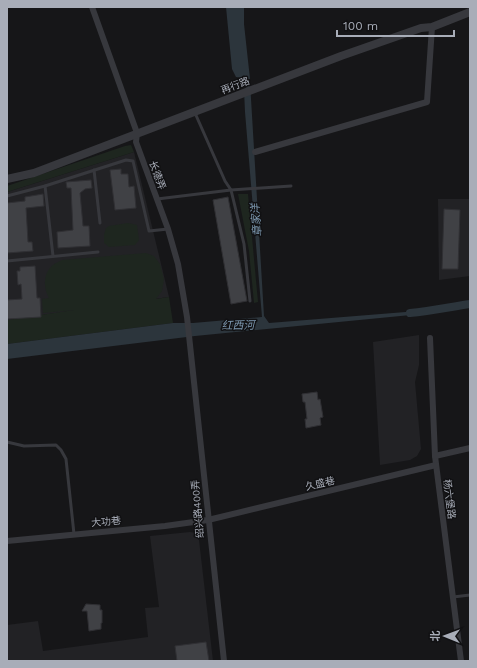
<svg xmlns="http://www.w3.org/2000/svg" width="477" height="668" font-family="'Work Sans','Noto Sans SC',sans-serif">
  <style>
    .built { fill: #222225 }
    .green { fill: #1e261f }
    .water { fill: #2c353c }
    .lines { fill: none; stroke-linecap: round; stroke-linejoin: round }
    .canal { stroke: #2c353c; stroke-width: 8 }
    .building { fill: #404145; stroke: #303034 }
    .service { stroke: #37383d; stroke-width: 3 }
    .minor { stroke: #37383d; stroke-width: 6 }
    .tertiary { stroke: #37383d; stroke-width: 8 }
    .labels { text-anchor: middle; stroke-width: 3; stroke-linejoin: round; paint-order: stroke }
    .street-label { font-size: 10px; fill: #a8adb8; stroke: #111113 }
    .water-label { font-size: 11px; font-style: italic; fill: #7f9bb3; stroke: #111113 }
  </style>
  <rect width="100%" height="100%" fill="#161618"/>
  <g class="built">
    <polygon points="134,152 169,297 7,320 7,192"/>
    <polygon points="438,199 470,199 470,276 439,280"/>
    <polygon points="419,335 419,365 415,382 421,449 417,456 410,460 380,465 373,342"/>
    <polygon points="190,532 196,533 199,540 213,661 7,661 7,625 38,621 43,651 148,637 145,608 159,607 150,536"/>
  </g>
  <g class="green">
    <polygon points="131,145 134,152 7,192 7,186 125,146"/>
    <polygon points="238,194 248,194 258,302 254,303 249,251"/>
    <polygon points="128,223 137,225 139,240 135,245 109,247 104,243 104,235 106,228 109,226"/>
    <path d="M146 253 154 256 160 264 164 279 162 291 156 299 169 297 173 323 7 344V320L74 310 43 313 42 299 49 298C43 288 43 273 53 265 55 263 59 262 62 260Z"/>
  </g>
  <g class="water">
    <polygon points="226,7 244,7 244,24 250,79 236,77 232,69"/>
    <polygon points="250,82 264,316 269,323 418,311 421,314 195,336 7,359 7,344 173,323 193,323 262,317 245,112 244,90"/>
  </g>
  <g class="lines">
    <path class="canal" d="M410 313C430 311 450 307 470 304"/>
  </g>
  <g class="building">
    <polygon points="121,169 121,174 128,174 129,187 134,186 136,208 115,210 110,170"/>
    <polygon points="91,180 92,188 85,189 80,193 83,226 89,226 90,246 58,248 57,232 73,230 71,188 67,188 66,182"/>
    <polygon points="43,194 44,206 26,208 28,242 32,242 33,251 7,253 7,203 25,201 25,197"/>
    <polygon points="228,197 247,301 231,304 213,200"/>
    <polygon points="444,209 460,210 458,269 442,269"/>
    <polygon points="35,266 37,298 40,298 41,317 7,319 7,300 22,299 21,284 18,285 17,271 20,271 20,267"/>
    <polygon points="317,392 318,400 320,399 323,417 320,418 321,425 306,428 305,419 307,419 305,402 303,402 302,394"/>
    <polygon points="86,604 100,605 100,610 102,610 102,623 101,623 101,629 89,631 87,611 82,611"/>
    <polygon points="206,642 209,661 177,661 175,646"/>
  </g>
  <g class="lines">
    <g class="service">
      <polyline points="195,113 225,181 231,190 244,244 250,301"/>
      <polyline points="94,170 100,223"/>
      <polyline points="45,186 53,256"/>
      <polyline points="7,196 45,186 126,160 133,161 149,231 168,229"/>
      <polyline points="157,199 231,190 291,186"/>
      <polyline points="7,261 98,252"/>
      <polyline points="7,442 24,446 56,445 61,450 66,459 74,534"/>
      <polyline points="453,597 470,595"/>
    </g>
    <g class="minor">
      <polyline points="92,7 137,133 136,142 168,229 178,264 187,317 224,661"/>
      <polyline points="255,152 427,102 432,27"/>
      <polyline points="430,338 435,456 461,661"/>
      <polyline points="435,456 470,448"/>
      <polyline points="7,541 165,526 208,520 436,465"/>
    </g>
    <polyline class="tertiary" points="7,179 34,173 341,56 421,28 432,27 470,12"/>
  </g>
  <g class="labels">
    <g class="street-label">
      <text transform="translate(235 85) rotate(-21)" y="4">再行路</text>
      <text transform="translate(158 175) rotate(70)" y="4">长德弄</text>
      <text transform="translate(320 483) rotate(-13)" y="4">久盛巷</text>
      <text transform="translate(450 499) rotate(83)" y="4">杨六堡路</text>
      <text transform="translate(197 509) rotate(-95)" y="4">绍兴路400弄</text>
      <text transform="translate(106 521) rotate(-5)" y="4">大功巷</text>
    </g>
    <g class="water-label">
      <text transform="translate(256 220) rotate(-94)" y="4">章家洋</text>
      <text transform="translate(238 325) rotate(-1)" y="4">红西河</text>
    </g>
  </g>
  <rect width="477" height="668" fill="none" stroke="#a8adb8" stroke-width="16"/>
  <g transform="translate(445 636) rotate(271)" stroke="#111113" stroke-width="3" paint-order="stroke">
  <path d="M0-3L7 15L0 10L-7 15Z" fill="#a8adb8"/>
  <text y="-6" font-size="11" font-weight="bold" text-anchor="middle" fill="#a8adb8">北</text>
  </g>
  <path d="M337 30v6h117v-6" fill="none" stroke="#a8adb8" stroke-width="2"/>
  <text x="343" y="30" font-size="12" fill="#a8adb8" stroke="#111113" stroke-width="3" paint-order="stroke">100 m</text>
</svg>
